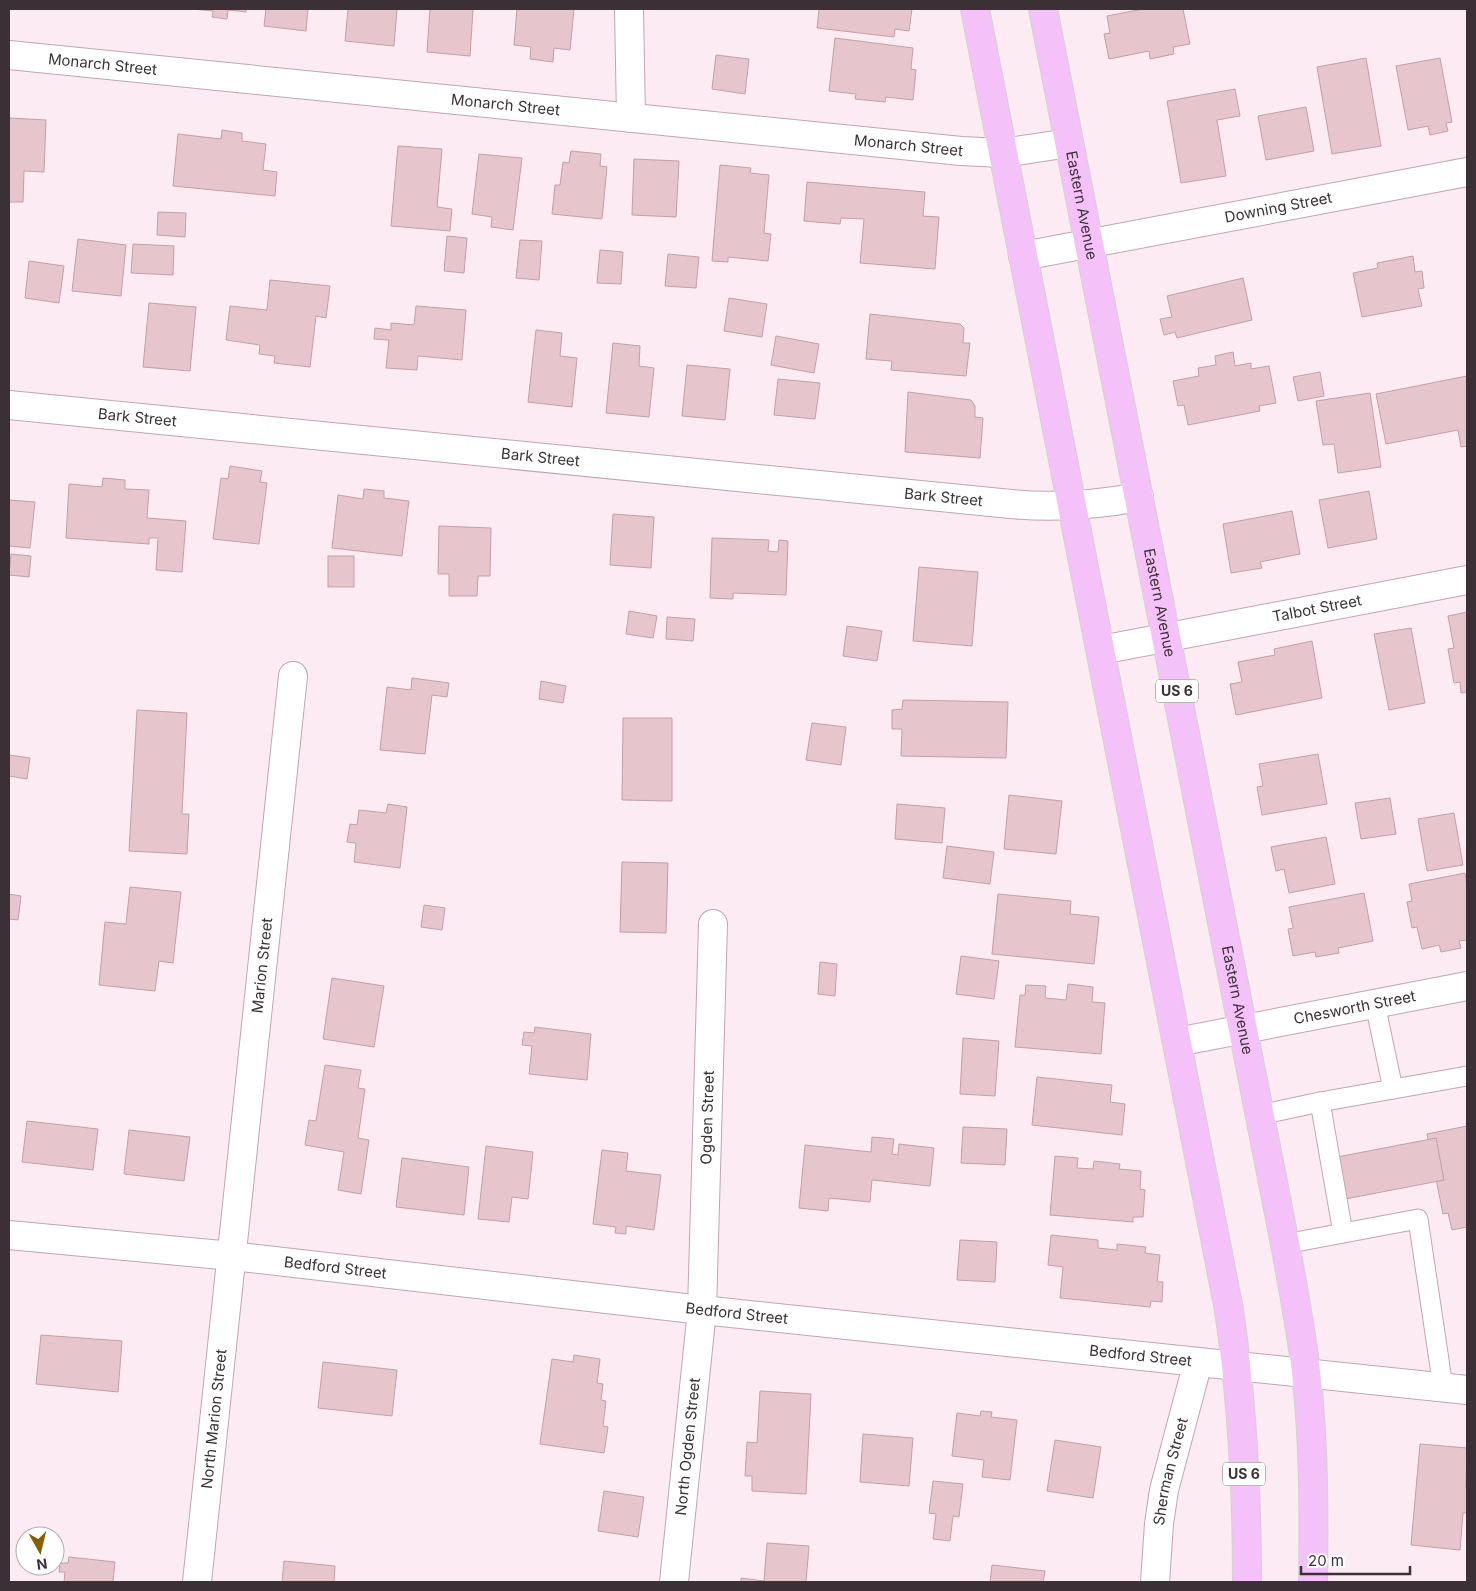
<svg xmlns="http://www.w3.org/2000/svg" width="1476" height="1591" font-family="Inter,sans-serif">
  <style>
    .building { fill: #e7c5cd; stroke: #c1a0a8 }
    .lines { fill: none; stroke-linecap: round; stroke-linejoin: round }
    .lane-casing { stroke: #c1a4b4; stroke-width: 21 }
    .street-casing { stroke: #c1a4b4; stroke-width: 30 }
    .secondary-casing { stroke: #c1a4b4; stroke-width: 30 }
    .primary-casing { stroke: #d4d1d3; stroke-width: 30 }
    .lane { stroke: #fff; stroke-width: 19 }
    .street { stroke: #fff; stroke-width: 28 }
    .secondary { stroke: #fff; stroke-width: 28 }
    .primary { stroke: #f4c2f8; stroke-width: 28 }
    .labels { text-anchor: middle; stroke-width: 4; stroke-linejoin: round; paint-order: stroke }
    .shield { fill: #fefefe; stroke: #766e72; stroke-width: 1 }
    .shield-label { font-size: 14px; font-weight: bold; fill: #3b3036 }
    .street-label { font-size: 15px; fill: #3b3036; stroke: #fefefe }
  </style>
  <rect width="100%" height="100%" fill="#fdebf4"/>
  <g class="building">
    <polygon points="192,9 246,9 246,12 228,10 227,19 212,17 213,11"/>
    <polygon points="266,9 308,9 306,31 264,26"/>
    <polygon points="348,9 397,9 394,46 345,41"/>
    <polygon points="430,9 473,9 470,56 427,52"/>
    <polygon points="517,9 574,9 570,50 554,48 553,62 530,59 531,47 514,45"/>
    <polygon points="819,9 912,9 909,31 895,29 894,37 817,28"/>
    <polygon points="1143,9 1183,9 1190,44 1173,47 1174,54 1150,59 1149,51 1109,59 1104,34 1110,33 1107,16"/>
    <polygon points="835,38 913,48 911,69 916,70 913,100 886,97 885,102 855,99 856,94 829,91"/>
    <polygon points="716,55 749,59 745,94 712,89"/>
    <polygon points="1366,58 1381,146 1332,154 1317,67"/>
    <polygon points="1440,58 1452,122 1446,123 1448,131 1430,135 1428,126 1408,130 1396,66"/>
    <polygon points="1235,89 1240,116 1217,120 1226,176 1181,183 1167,101"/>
    <polygon points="1306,107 1314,151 1266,160 1258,116"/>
    <polygon points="9,118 46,120 44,172 24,171 23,202 9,202"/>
    <polygon points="222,130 242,133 242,141 266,144 263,170 277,172 275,196 173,186 178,134 221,139"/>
    <polygon points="398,146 442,149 437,207 452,209 450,231 391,226"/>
    <polygon points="571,151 601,154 600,166 607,167 602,219 552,214 555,185 560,185 563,162 569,163"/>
    <polygon points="479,154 522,158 513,230 491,227 492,217 472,214"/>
    <polygon points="634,159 679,161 676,217 632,215"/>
    <polygon points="720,165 751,168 750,173 769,175 764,233 771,234 768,261 728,257 728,262 712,261"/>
    <polygon points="807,182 925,192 923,216 939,217 935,269 860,263 864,219 841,218 840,224 804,221"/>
    <polygon points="158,212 186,213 185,237 157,235"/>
    <polygon points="447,236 467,238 464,273 444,271"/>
    <polygon points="78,239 126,245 121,296 72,291"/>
    <polygon points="520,240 542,241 539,280 516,278"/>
    <polygon points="133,244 174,246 173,275 131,273"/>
    <polygon points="600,250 623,252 621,284 597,283"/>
    <polygon points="668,254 699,257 696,288 665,286"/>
    <polygon points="1413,256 1415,272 1422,271 1424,288 1418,289 1422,306 1362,317 1353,273 1378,268 1377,263"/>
    <polygon points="29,261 64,266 59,303 25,298"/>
    <polygon points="1243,278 1252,320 1177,338 1175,332 1164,335 1160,319 1172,317 1167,296"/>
    <polygon points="270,280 330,286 326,318 316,316 310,367 274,363 275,356 259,354 260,345 226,340 230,306 267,310"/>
    <polygon points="729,298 767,304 762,337 724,331"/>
    <polygon points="149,303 196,307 190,371 143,367"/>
    <polygon points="416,306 466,310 462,360 418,356 417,370 386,368 389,340 374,339 375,328 391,330 391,323 414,325"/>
    <polygon points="870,314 960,324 964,328 963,343 970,343 966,376 891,370 892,361 866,359"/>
    <polygon points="536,330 562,333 560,356 577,358 572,407 528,402"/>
    <polygon points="776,336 819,344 814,373 771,365"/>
    <polygon points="613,343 640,346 639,366 654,368 649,417 606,413"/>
    <polygon points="1233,352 1235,366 1251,363 1251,369 1269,366 1276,403 1259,406 1260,411 1188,425 1184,405 1178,406 1173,381 1199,376 1198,368 1216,365 1215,356"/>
    <polygon points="687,365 730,369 725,420 682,416"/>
    <polygon points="1320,372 1324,396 1298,401 1293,377"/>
    <polygon points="1467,376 1467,446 1461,447 1458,430 1386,444 1376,394"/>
    <polygon points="778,379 820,383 815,419 774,415"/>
    <polygon points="908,392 971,400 975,406 975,417 983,418 980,458 905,452"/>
    <polygon points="1370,393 1381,467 1338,473 1334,444 1323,445 1316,401"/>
    <polygon points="230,466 262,471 260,482 267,483 259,544 213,539 221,478 228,479"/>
    <polygon points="103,478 125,480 125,489 149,490 147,518 186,521 182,572 156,570 158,538 149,538 149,544 66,538 69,484 102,487"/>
    <polygon points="364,489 384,491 384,498 409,501 402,556 332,548 338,495 363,499"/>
    <polygon points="1369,491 1377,539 1328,548 1319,500"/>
    <polygon points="9,500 35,502 30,548 9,546"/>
    <polygon points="1292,511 1300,554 1260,562 1262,568 1231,573 1223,524"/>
    <polygon points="613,514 654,517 651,568 610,565"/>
    <polygon points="439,526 491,528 490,576 478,576 477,596 449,596 449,574 438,574"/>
    <polygon points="712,538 769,540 768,551 778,552 779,540 788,541 786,595 733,593 733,599 710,598"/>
    <polygon points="11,554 31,556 29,577 9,575"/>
    <rect x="328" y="556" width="26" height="31"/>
    <polygon points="919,567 978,572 972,646 913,641"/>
    <polygon points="629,611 657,616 653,638 626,634"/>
    <polygon points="1467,612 1467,692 1461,693 1460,682 1454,683 1448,649 1454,648 1448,616"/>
    <polygon points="667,617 695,619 693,641 666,639"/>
    <polygon points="847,626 882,631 877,661 843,656"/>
    <polygon points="1411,628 1425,703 1389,710 1374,634"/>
    <polygon points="1312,641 1322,698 1236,715 1230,684 1242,682 1238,662 1275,655 1274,649"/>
    <polygon points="412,678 449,683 447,697 432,695 425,754 380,750 387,687 411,690"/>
    <polygon points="541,681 566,686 563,703 539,699"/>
    <polygon points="903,700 1008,702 1006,758 901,756 902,729 892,729 892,710 902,709"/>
    <polygon points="137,710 187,713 182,814 189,814 187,854 129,851"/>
    <polygon points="623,718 672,718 672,801 622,800"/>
    <polygon points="812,723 846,727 841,765 806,760"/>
    <polygon points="1318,754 1327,804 1262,815 1257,787 1263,786 1259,764"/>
    <polygon points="9,755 30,758 27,779 9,776"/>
    <polygon points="1009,795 1062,801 1056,854 1004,849"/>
    <polygon points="1390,798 1396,834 1361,839 1355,803"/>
    <polygon points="388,804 407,807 400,868 354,862 356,843 347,842 350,824 357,825 359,810 386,813"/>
    <polygon points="897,804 945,808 942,843 895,839"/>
    <polygon points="1454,813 1463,865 1427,871 1418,819"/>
    <polygon points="1326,837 1335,884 1289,893 1284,869 1276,871 1271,847"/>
    <polygon points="947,846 994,852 990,884 943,878"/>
    <polygon points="622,862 668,863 666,933 620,932"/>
    <polygon points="1465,873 1467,886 1467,940 1459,941 1461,948 1441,952 1439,945 1422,949 1417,927 1412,928 1407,902 1412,901 1409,884"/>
    <polygon points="130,887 181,892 173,963 159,961 155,991 99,985 105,922 126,924"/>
    <polygon points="1364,893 1373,941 1338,948 1339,953 1316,957 1315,952 1293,956 1288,929 1293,928 1289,907"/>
    <polygon points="9,894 21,896 18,920 9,919"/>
    <polygon points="998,894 1071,901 1070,914 1099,917 1094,964 992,954"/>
    <polygon points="424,905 445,908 442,930 421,927"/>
    <polygon points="961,956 999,961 994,999 956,994"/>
    <polygon points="820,962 837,964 835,996 818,994"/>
    <polygon points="332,978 384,986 374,1047 323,1039"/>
    <polygon points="1068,984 1093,987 1092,1002 1105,1003 1101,1054 1015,1047 1020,995 1025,995 1026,985 1046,986 1045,998 1066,1000"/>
    <polygon points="535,1027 591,1034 587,1080 529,1074 532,1046 522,1045 524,1032 534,1033"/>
    <polygon points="963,1038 999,1041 995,1096 960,1094"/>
    <polygon points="325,1065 361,1070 358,1088 365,1089 358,1138 369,1140 361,1194 338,1190 344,1152 305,1145 309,1120 316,1121"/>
    <polygon points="1037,1077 1112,1085 1110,1102 1125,1104 1122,1135 1032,1125"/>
    <polygon points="27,1121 98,1129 93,1170 22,1162"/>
    <polygon points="1467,1126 1467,1227 1452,1230 1448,1213 1443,1214 1427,1134"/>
    <polygon points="963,1127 1007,1129 1005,1165 961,1163"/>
    <polygon points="129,1130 190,1137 184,1181 124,1174"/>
    <polygon points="872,1137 894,1139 892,1154 898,1155 899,1144 934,1148 930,1186 872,1180 870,1202 829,1198 828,1211 799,1208 805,1145 871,1152"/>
    <polygon points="1436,1138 1444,1180 1340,1200 1332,1158"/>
    <polygon points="486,1146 533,1152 528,1199 512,1197 509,1222 478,1219"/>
    <polygon points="602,1150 628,1153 626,1171 661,1175 654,1230 626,1226 626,1234 615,1233 616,1227 593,1224"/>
    <polygon points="1055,1156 1078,1158 1077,1168 1093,1169 1094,1161 1120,1164 1119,1169 1141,1171 1140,1189 1145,1190 1143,1217 1133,1217 1133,1222 1050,1215"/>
    <polygon points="402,1158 469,1167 464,1215 396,1207"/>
    <polygon points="1051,1235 1098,1240 1098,1248 1117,1250 1117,1244 1146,1247 1145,1253 1160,1255 1157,1282 1163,1282 1162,1302 1151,1301 1150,1307 1060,1298 1063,1267 1048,1265"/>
    <polygon points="960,1240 997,1242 995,1282 957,1280"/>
    <polygon points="41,1335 122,1341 118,1392 36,1384"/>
    <polygon points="574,1355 600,1359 597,1383 603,1384 601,1400 606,1401 603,1426 608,1427 604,1453 540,1444 552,1359 573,1362"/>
    <polygon points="323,1362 397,1370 392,1416 318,1408"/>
    <polygon points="760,1391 811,1394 806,1494 752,1491 752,1476 745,1476 747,1442 757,1443"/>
    <polygon points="981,1411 992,1412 991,1417 1017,1420 1010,1480 982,1477 984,1460 952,1456 957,1413 980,1416"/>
    <polygon points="863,1434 913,1438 909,1486 860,1482"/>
    <polygon points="1055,1440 1101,1447 1093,1498 1047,1491"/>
    <polygon points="1420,1444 1467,1448 1466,1488 1467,1488 1467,1513 1463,1513 1460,1550 1411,1545"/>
    <polygon points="933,1481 963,1484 959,1517 953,1516 950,1541 933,1539 936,1514 929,1513"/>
    <polygon points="604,1491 644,1497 638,1537 598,1531"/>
    <polygon points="767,1543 809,1546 806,1582 741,1582 741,1578 764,1581"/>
    <polygon points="69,1557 115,1562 113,1582 64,1582 65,1572 59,1572 60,1563 68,1563"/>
    <polygon points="284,1561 335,1566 334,1582 282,1582"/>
    <polygon points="992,1565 1045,1571 1043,1582 990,1582"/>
  </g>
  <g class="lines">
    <g class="lane-casing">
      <g id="lane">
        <polyline points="1375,1004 1393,1089"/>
        <polyline points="1320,1102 1467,1076"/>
        <polyline points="1260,1115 1320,1102 1343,1233"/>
        <polyline points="1285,1244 1418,1219 1443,1387"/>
      </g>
    </g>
    <g class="street-casing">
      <g id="street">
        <polyline points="629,9 631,118"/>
        <path id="s1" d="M9 55 961 151 1003 153 1069 143"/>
        <path id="s2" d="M1023 256 1467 172"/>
        <path id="s3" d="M9 405 1011 504C1054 508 1096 505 1139 497"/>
        <path id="s4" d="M1101 650 1467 580"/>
        <path id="s5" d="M1177 1042 1467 986"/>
        <path id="s6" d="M9 1235 232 1256 702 1310 1237 1366"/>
        <path id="s7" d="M197 1582 293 676"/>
        <path id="s8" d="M674 1582 702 1310 713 924"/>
        <path id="s9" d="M1155 1582 1159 1524 1164 1490 1198 1362"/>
      </g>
    </g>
    <g class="secondary-casing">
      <polyline id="secondary" points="1237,1366 1467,1390"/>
    </g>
    <g class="primary-casing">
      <g id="primary">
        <path d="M975 9 1229 1310C1242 1400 1247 1491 1247 1582"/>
        <path id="s10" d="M1043 9 1285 1244C1293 1287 1301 1329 1306 1372 1314 1442 1314 1513 1313 1582"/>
      </g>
    </g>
    <use href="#lane" class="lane"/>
    <use href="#street" class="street"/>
    <use href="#secondary" class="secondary"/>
    <use href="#primary" class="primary"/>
  </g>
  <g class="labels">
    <g class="shield">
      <rect x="1156" y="679.5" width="42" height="23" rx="4"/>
      <rect x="1223" y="1462.5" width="42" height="23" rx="4"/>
    </g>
    <g class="shield-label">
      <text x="1177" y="696">US 6</text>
      <text x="1244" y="1479">US 6</text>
    </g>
    <g class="street-label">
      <text dy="5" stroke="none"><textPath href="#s1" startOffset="94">Monarch Street</textPath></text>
      <text dy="5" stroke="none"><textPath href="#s1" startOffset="499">Monarch Street</textPath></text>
      <text dy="5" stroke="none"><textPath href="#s1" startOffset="904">Monarch Street</textPath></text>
      <text dy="5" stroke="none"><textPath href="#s10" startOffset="200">Eastern Avenue</textPath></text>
      <text dy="5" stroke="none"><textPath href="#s2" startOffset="260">Downing Street</textPath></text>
      <text dy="5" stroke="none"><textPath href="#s3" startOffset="129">Bark Street</textPath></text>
      <text dy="5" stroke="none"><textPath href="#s3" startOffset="534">Bark Street</textPath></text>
      <text dy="5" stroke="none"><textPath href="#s3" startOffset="939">Bark Street</textPath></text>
      <text dy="5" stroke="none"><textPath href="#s10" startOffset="605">Eastern Avenue</textPath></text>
      <text dy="5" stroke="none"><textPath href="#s4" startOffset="220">Talbot Street</textPath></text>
      <text dy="5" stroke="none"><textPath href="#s7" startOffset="620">Marion Street</textPath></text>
      <text dy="5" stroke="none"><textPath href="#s10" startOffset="1010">Eastern Avenue</textPath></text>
      <text dy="5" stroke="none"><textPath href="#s5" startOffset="181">Chesworth Street</textPath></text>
      <text dy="5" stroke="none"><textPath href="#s8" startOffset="466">Ogden Street</textPath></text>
      <text dy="5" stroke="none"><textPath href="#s6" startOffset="328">Bedford Street</textPath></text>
      <text dy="5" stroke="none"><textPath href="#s6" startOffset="732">Bedford Street</textPath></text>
      <text dy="5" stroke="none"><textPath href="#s6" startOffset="1138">Bedford Street</textPath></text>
      <text dy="5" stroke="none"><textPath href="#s7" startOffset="164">North Marion Street</textPath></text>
      <text dy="5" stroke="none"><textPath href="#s8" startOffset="136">North Ogden Street</textPath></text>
      <text dy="5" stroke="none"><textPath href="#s9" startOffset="112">Sherman Street</textPath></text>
    </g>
  </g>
  <rect width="1476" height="1591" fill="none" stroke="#3b3036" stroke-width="20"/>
  <g transform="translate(40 1551) rotate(172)"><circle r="24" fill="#fefefe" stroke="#b0acae"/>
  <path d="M0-4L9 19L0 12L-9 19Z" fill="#895e00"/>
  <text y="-8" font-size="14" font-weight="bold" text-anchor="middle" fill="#3b3036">N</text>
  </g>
  <path d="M1301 1566v8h109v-8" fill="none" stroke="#3b3036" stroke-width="2.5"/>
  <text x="1308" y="1566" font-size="15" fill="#3b3036" stroke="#fefefe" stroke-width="4" paint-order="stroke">20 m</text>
</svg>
